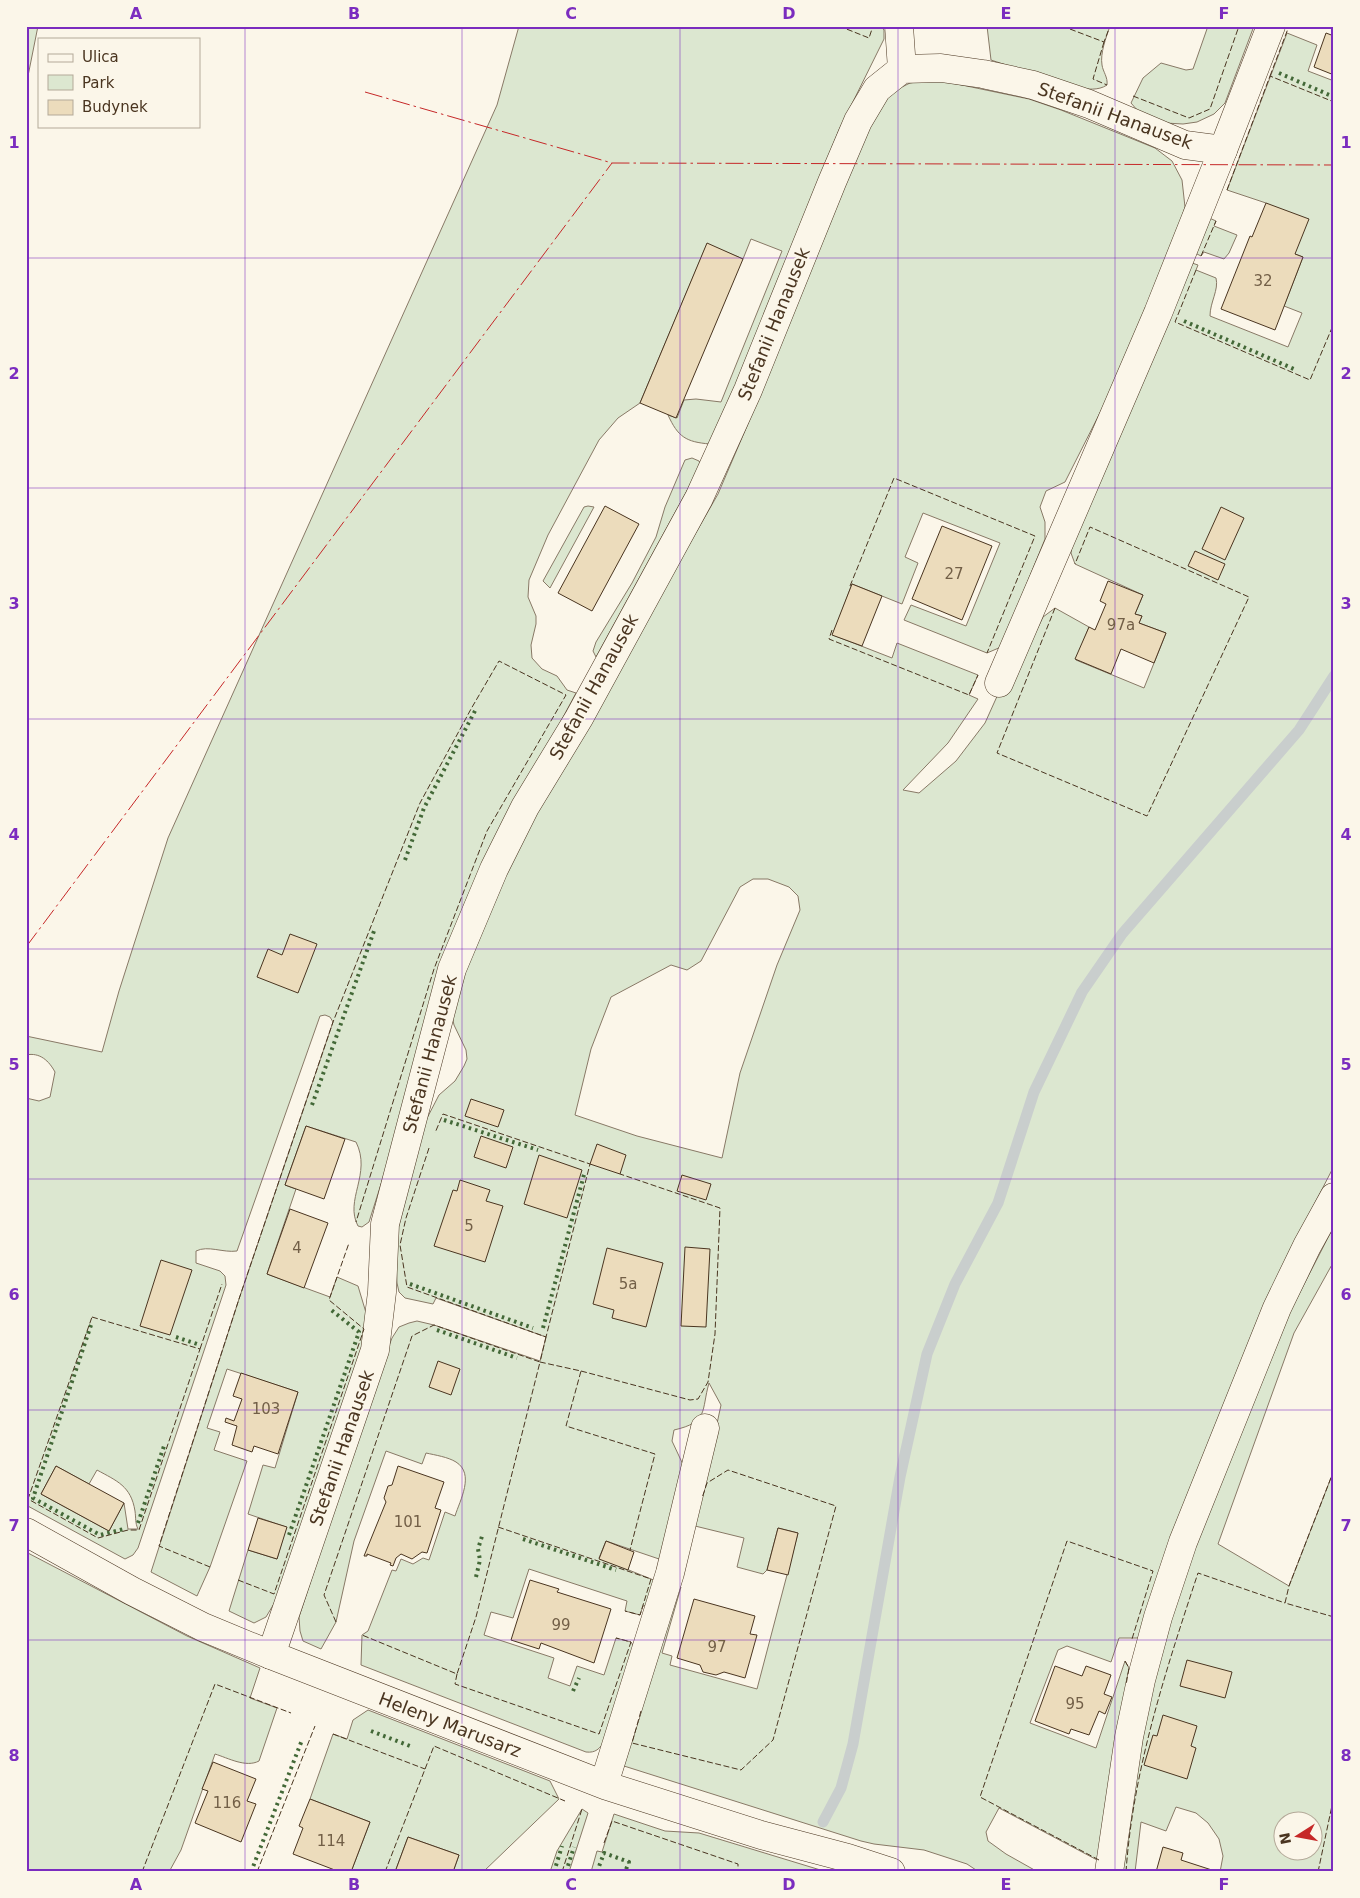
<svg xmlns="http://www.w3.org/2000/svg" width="1360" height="1898" font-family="'DejaVu Sans',sans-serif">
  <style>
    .green { fill: #dce7d0; stroke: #887966; fill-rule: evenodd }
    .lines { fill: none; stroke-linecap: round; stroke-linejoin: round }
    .stream { stroke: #c9cecd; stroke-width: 11 }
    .building { fill: #ecdcbc; stroke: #4a3520 }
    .minor-casing { stroke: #4a3520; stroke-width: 29 }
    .minor { stroke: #fbf6e9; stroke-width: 28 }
    .hedge { stroke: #436837; stroke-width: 4; stroke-dasharray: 2.5 4; stroke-linecap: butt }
    .fence { stroke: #4a3520; stroke-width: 1; stroke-dasharray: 6 2.5; stroke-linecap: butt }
    .power { stroke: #c62828; stroke-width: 1; stroke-dasharray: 18 4 2.5 4; stroke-linecap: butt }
    .grid { fill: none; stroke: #7b2cbf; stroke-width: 1; stroke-opacity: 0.55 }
    .labels { text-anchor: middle; stroke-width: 4; stroke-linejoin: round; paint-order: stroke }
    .number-label { font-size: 15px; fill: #725f47 }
    .street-label { font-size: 18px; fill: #4a3520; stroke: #fbf6e9 }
    .neatline { fill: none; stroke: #7b2cbf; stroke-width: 2 }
    .grid-label { font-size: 16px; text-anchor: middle; font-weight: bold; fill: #7b2cbf }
  </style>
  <rect width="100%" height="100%" fill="#fbf6e9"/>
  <g class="green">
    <polygon points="26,26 38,26 26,86"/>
    <path d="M519 26H881L884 30V39L839 130 733 394 710 444C686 442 678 437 668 415L677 418 684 400 696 399 721 402 782 251 751 239 743 259 707 244 640 403 618 418 599 440 548 535 529 580 528 597 536 616V624L531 645 532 658 542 669 557 676 567 690 576 693 561 721 388 1162 369 1222 362 1227 358 1226C344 1200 372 1174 356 1142L306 1126 285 1185 296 1189 267 1274 330 1297 337 1277 358 1286 367 1316 368 1328 278 1597 266 1617 254 1623 229 1611 248 1550 277 1559 286 1527 248 1514 263 1465 275 1468 298 1392 227 1369 207 1428 220 1432 214 1450 247 1461 210 1567 197 1596 151 1572 239 1299 333 1022 330 1017 325 1015 320 1016 237 1251C223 1253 208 1245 196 1251V1263L220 1271 225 1276 226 1285 138 1548 133 1555 125 1559 26 1505V1098L39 1101 50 1097 55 1072C49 1061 40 1052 26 1055V1036L102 1052 119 991 168 838 497 105ZM56 1466 89 1484 97 1470C117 1481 131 1486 135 1511 136 1518 135 1523 138 1529H128L124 1503 109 1531 41 1494Z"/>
    <path d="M987 26H1110C1106 38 1100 53 1102 65 1103 72 1108 77 1107 85 1098 91 1087 89 1076 88L991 60Z"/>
    <polygon points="1208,26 1254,26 1225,103 1214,114 1197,122 1183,124 1165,123 1138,111 1131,103 1143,78 1161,63 1186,70 1193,69"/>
    <path d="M1287 33 1317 45 1308 71 1334 81V1166L1283 1265 1139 1638H1119L1111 1662 1067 1646 1058 1650 1030 1723 1096 1748 1125 1661 1129 1668 1099 1861 999 1808 986 1832 988 1841 1006 1854 1038 1872H979L967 1864 924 1850 874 1844 861 1841 624 1766 621 1762 678 1584 681 1587 662 1653 672 1656 670 1665 757 1689 798 1533 778 1528 767 1570 763 1574 737 1567 744 1538 695 1526 721 1405 709 1383C701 1411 709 1422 674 1430L672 1441 686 1471 662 1560 606 1541 599 1558 656 1581 648 1605 643 1606 640 1615 625 1611 627 1601 529 1569 513 1618 491 1612 484 1635 554 1658 548 1678 570 1686 577 1666 604 1675 616 1638 631 1642 637 1651 605 1741C599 1749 596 1753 586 1752L361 1665 362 1635 368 1631 392 1570 396 1571 401 1559 413 1564 423 1558 429 1560 445 1512 455 1516C460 1500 475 1474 456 1462 448 1457 435 1455 426 1453L422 1464 386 1451 354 1541 336 1622 321 1649 303 1641 300 1631 299 1617 376 1379 392 1338 399 1327 409 1323 417 1321 434 1325 540 1361 546 1337 436 1298 433 1304 405 1298 399 1292 397 1283 396 1261 397 1233 424 1124 439 1095 455 1081 464 1066 467 1059 466 1050 454 1025 452 1016 476 935 537 811 718 494 747 426 859 146 888 94 910 83 933 79 1029 99 1061 110 1155 148 1172 161 1182 180 1185 207 1168 262 1111 391 1065 482 1046 491 1040 507 1045 522V539L1001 647 987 653 904 620 911 605 966 626 1000 543 923 513 905 557 918 563 902 604 852 584 833 635 892 658 897 643 978 675 969 695 978 699 948 743 903 790 919 793 956 761 985 723 1008 672 1024 656 1043 617 1055 608 1089 627 1076 660 1144 688 1166 633 1139 623 1142 616 1135 614 1143 595 1075 564 1071 553 1075 526 1189 262 1198 265 1196 270 1216 278C1219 290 1210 302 1210 316L1288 347 1302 313 1284 306 1303 257 1295 254 1266 203 1227 190ZM753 879H768L789 887 798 896 800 910 777 965 740 1073 722 1158 637 1136 575 1115 591 1049 611 997 671 965 687 970 701 961 740 887Z"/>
    <polygon points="1207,217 1216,221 1214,226 1237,235 1229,253 1224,259 1204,252 1201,256 1193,252"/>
    <polygon points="692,458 699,461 701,465 596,657 593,651 596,642 632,583 656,537 665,507 685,460"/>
    <polygon points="588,506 594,507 550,588 543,581 584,507"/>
    <path d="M1334 1226V1261L1294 1333 1218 1544 1289 1586 1334 1470V1872H1220L1223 1856 1219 1839 1208 1823 1196 1813 1176 1807 1166 1831 1141 1822 1135 1872H1118L1122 1847 1165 1621 1284 1323ZM1282 1820H1312V1850H1282Z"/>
    <path d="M26 1552 187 1636 260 1668 250 1698 277 1708 259 1761C246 1768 228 1758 215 1754L181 1850 169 1872H26Z"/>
    <polygon points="368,1710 550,1781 559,1799 483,1872 453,1872 459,1855 408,1837 395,1872 351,1872 370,1822 310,1799 333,1734 347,1739 353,1720"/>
    <polygon points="582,1809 588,1813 569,1872 550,1872 557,1851"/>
    <polygon points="614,1814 665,1831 699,1833 827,1872 591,1872 597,1851 602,1852"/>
  </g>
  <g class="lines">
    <polyline class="stream" points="823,1822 841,1788 853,1744 900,1477 927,1354 955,1284 998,1203 1034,1092 1082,992 1122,934 1299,730 1334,676"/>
  </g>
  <g class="building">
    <polygon points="1326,33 1334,36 1334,75 1314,67"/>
    <polygon points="1266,203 1309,219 1295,254 1303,257 1275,330 1221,309 1250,236 1252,237"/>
    <polygon points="707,243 743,259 676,418 640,403"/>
    <polygon points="605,506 639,524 592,611 558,593"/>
    <polygon points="1221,507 1244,518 1225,560 1202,549"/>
    <polygon points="942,526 992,546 962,620 912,599"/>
    <polygon points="1195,551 1225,564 1218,580 1188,566"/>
    <polygon points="1108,581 1143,595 1135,614 1142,616 1139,623 1166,633 1154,663 1121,649 1111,674 1075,659 1089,627 1095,630 1106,604 1100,601"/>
    <polygon points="852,584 882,596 862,646 832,635"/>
    <polygon points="290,934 317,944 298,993 257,977 268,949 282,955"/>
    <polygon points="471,1099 504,1110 498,1127 465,1116"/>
    <polygon points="306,1126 345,1139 324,1199 285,1185"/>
    <polygon points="481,1136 513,1147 506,1168 474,1157"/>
    <polygon points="597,1144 626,1155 620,1174 590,1164"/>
    <polygon points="539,1155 582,1170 567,1218 524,1204"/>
    <polygon points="682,1175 711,1184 706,1200 677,1191"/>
    <polygon points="460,1180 490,1190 486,1201 503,1206 485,1262 434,1246 453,1190 457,1191"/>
    <polygon points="290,1209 328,1223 304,1288 267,1274"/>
    <polygon points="685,1247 710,1249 706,1327 681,1326"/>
    <polygon points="607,1248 663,1263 646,1327 612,1318 614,1310 593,1304"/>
    <polygon points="161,1260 192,1270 170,1335 140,1326"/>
    <polygon points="438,1361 460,1369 451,1395 429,1387"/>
    <polygon points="241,1373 298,1392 278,1454 254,1446 252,1452 232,1445 237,1426 225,1422 226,1418 234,1421 242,1399 233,1396"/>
    <polygon points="56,1466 124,1503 109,1531 41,1494"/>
    <polygon points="398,1466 444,1482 435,1508 441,1510 427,1553 422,1552 412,1559 401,1554 396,1558 393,1566 390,1565 391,1563 367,1554 367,1556 364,1556 386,1502 384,1498 388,1486 392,1485"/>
    <polygon points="258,1518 287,1527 277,1559 248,1550"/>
    <polygon points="778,1528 798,1533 788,1575 767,1570"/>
    <polygon points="606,1541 634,1552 628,1570 599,1559"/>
    <polygon points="530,1580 559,1589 557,1592 611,1609 594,1663 541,1643 539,1649 511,1640"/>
    <polygon points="694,1599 755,1616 750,1634 757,1635 745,1678 724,1672 716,1675 703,1672 700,1665 677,1658"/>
    <polygon points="1187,1660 1232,1672 1225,1698 1180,1686"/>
    <polygon points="1055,1666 1082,1676 1086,1666 1111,1675 1104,1694 1112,1697 1105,1714 1099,1711 1089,1735 1071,1729 1069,1734 1035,1721"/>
    <polygon points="1163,1715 1197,1726 1191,1746 1196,1748 1187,1779 1144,1765 1153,1735 1157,1736"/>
    <polygon points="213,1762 256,1779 247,1801 256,1804 241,1842 195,1823 208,1791 202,1789"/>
    <polygon points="310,1799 370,1822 351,1872 340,1872 293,1854 303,1828 299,1826"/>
    <polygon points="408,1837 459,1855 453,1872 395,1872"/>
    <polygon points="1163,1847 1183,1853 1181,1860 1218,1872 1156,1872"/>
  </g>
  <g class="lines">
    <g class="minor-casing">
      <g id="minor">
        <polyline points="899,26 902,69"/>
        <polyline points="1223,150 1271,26"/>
        <polyline points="26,1532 132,1591 203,1627 271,1655 607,1786 761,1835 848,1858 891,1872"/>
        <polyline points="271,1655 375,1350 382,1292 385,1224 452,969 494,869 525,807 579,718 699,498 748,390 832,182 858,121 877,89 902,69 941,68 983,74 1033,85 1089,104 1185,145 1223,150 1158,313 999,683"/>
        <polyline points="604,1784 670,1573 705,1428"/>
        <polyline points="1109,1872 1129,1737 1141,1680 1158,1617 1183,1542 1277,1308 1307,1246 1334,1197"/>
      </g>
    </g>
    <use href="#minor" class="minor"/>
    <g class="hedge">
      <polyline points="1279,73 1334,97"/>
      <polyline points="1184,321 1294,369"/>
      <polyline points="405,860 424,808 476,709"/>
      <polyline points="312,1105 374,931"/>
      <polyline points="444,1120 538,1150"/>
      <polyline points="410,1284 533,1328"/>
      <polyline points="91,1325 33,1498 100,1535 124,1529"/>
      <polyline points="543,1328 585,1171"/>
      <polyline points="437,1330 517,1358"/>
      <polyline points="176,1337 197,1344"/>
      <polyline points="138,1523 164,1446"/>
      <polyline points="289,1535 359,1332 330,1309"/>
      <polyline points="523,1539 616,1570"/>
      <polyline points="476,1577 480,1560 478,1549 483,1533"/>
      <polyline points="573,1691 579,1678"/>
      <polyline points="371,1731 410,1746"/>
      <polyline points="251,1872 302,1740"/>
      <polyline points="554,1872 562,1846"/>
      <polyline points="566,1872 574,1847"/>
      <polyline points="597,1872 604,1853 629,1862 625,1872"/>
    </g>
    <g class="fence">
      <polyline points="839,26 869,38 873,26"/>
      <polyline points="1062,26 1104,42 1110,26"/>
      <polyline points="1104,42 1093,79 1107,85"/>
      <polyline points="1270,76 1289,26"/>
      <polyline points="1133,96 1189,118 1210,109 1239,26"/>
      <polyline points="1227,190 1270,76 1334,102"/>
      <polyline points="1201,256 1216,221"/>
      <polyline points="1196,270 1175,322 1310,380 1334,323"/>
      <polyline points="850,586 894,478 1035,536 987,653"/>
      <polyline points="1055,608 997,753 1147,816 1249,597 1090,527 1075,564"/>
      <polyline points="832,630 829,639 969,695 978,675"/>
      <polyline points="429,1148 406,1218 400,1245 407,1287 546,1337 590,1164 443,1114 435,1133"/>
      <polygon points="92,1317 200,1349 139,1530 128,1530 98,1538 28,1499"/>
      <polyline points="546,1337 540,1362 581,1371 566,1426 655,1454 630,1550"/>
      <polyline points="200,1349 222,1284"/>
      <polyline points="581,1371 690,1400 698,1399 708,1382 715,1334 720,1208 620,1174"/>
      <polyline points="1334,1470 1289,1586 1285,1603 1334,1617"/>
      <polyline points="498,1527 651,1579 640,1615 625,1611"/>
      <polyline points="210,1567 159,1546 239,1299 333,1022 420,803 471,709 499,661 566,695 487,831 434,969 356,1222"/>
      <polyline points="238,1580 274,1594 364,1329 329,1300 349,1243"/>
      <polyline points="336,1622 324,1595 412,1336 434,1325 540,1362 476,1617 457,1674 362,1635"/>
      <polyline points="1125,1661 1129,1668 1126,1685"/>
      <polyline points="457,1674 455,1684 599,1734 631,1642 616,1638"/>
      <polyline points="641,1711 632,1743 741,1770 773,1740 836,1506 728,1470 707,1483 702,1498"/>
      <polyline points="333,1734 425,1769"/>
      <polyline points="604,1843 612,1821 738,1864 738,1872"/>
      <polyline points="1099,1860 980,1797 1067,1541 1153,1571 1132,1639"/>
      <polyline points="142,1872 215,1684 291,1713"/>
      <polyline points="257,1872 315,1726"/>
      <polyline points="385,1872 434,1746 565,1801"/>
      <polyline points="562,1872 582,1809"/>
      <path d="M1126 1872C1133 1769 1166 1670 1198 1573L1285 1603"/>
      <polyline points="1318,1872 1334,1796"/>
    </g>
    <g class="power">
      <polyline points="365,92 612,163 1334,165"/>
      <polyline points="26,947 612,163"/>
    </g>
  </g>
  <path class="grid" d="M245 26V1872M462 26V1872M680 26V1872M898 26V1872M1115 26V1872M26 258H1334M26 488H1334M26 719H1334M26 949H1334M26 1179H1334M26 1410H1334M26 1640H1334"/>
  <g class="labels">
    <g class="number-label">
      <text x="1263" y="286">32</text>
      <text x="954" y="579">27</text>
      <text x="1121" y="630">97a</text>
      <text x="469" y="1231">5</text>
      <text x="297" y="1253">4</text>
      <text x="628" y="1289">5a</text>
      <text x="266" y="1414">103</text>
      <text x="408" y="1527">101</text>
      <text x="561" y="1630">99</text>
      <text x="717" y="1652">97</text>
      <text x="1075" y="1709">95</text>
      <text x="227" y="1808">116</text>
      <text x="331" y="1846">114</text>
    </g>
    <g class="street-label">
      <text transform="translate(1115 116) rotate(20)" y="6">Stefanii Hanausek</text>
      <text transform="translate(774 324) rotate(-68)" y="6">Stefanii Hanausek</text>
      <text transform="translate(594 687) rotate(-61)" y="6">Stefanii Hanausek</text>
      <text transform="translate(430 1054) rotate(-75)" y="6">Stefanii Hanausek</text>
      <text transform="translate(342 1448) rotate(-71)" y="6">Stefanii Hanausek</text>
      <text transform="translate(450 1725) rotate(21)" y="6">Heleny Marusarz</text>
    </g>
  </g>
  <rect width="1360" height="1898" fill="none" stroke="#fbf6e9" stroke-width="55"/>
  <rect x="38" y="38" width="162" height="90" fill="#fbf6e9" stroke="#b4a999"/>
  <rect x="48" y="54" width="25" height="8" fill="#fbf6e9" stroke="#b4a999"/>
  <text x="82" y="62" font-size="15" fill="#4a3520">Ulica</text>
  <rect x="48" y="75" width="25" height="15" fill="#dce7d0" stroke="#b4a999"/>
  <text x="82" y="88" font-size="15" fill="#4a3520">Park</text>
  <rect x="48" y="100" width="25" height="15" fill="#ecdcbc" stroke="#b4a999"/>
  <text x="82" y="112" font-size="15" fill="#4a3520">Budynek</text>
  <g transform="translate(1298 1836) rotate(259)"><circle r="24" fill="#fbf6e9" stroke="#b4a999"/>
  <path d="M0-4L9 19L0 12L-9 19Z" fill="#c62828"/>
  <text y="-8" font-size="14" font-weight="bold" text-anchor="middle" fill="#4a3520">N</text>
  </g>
  <rect x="28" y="28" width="1304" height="1842" class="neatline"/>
  <g class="grid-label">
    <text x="136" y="19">A</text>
    <text x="354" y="19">B</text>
    <text x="571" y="19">C</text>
    <text x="789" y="19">D</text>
    <text x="1006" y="19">E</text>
    <text x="1224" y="19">F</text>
    <text x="14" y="148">1</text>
    <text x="1346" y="148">1</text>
    <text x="14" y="379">2</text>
    <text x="1346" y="379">2</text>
    <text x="14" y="609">3</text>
    <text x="1346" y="609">3</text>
    <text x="14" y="840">4</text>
    <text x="1346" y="840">4</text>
    <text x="14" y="1070">5</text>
    <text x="1346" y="1070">5</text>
    <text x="14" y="1300">6</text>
    <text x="1346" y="1300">6</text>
    <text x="14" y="1531">7</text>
    <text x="1346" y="1531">7</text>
    <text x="14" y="1761">8</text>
    <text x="1346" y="1761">8</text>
    <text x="136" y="1890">A</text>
    <text x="354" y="1890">B</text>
    <text x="571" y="1890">C</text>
    <text x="789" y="1890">D</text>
    <text x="1006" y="1890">E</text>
    <text x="1224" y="1890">F</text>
  </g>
</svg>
